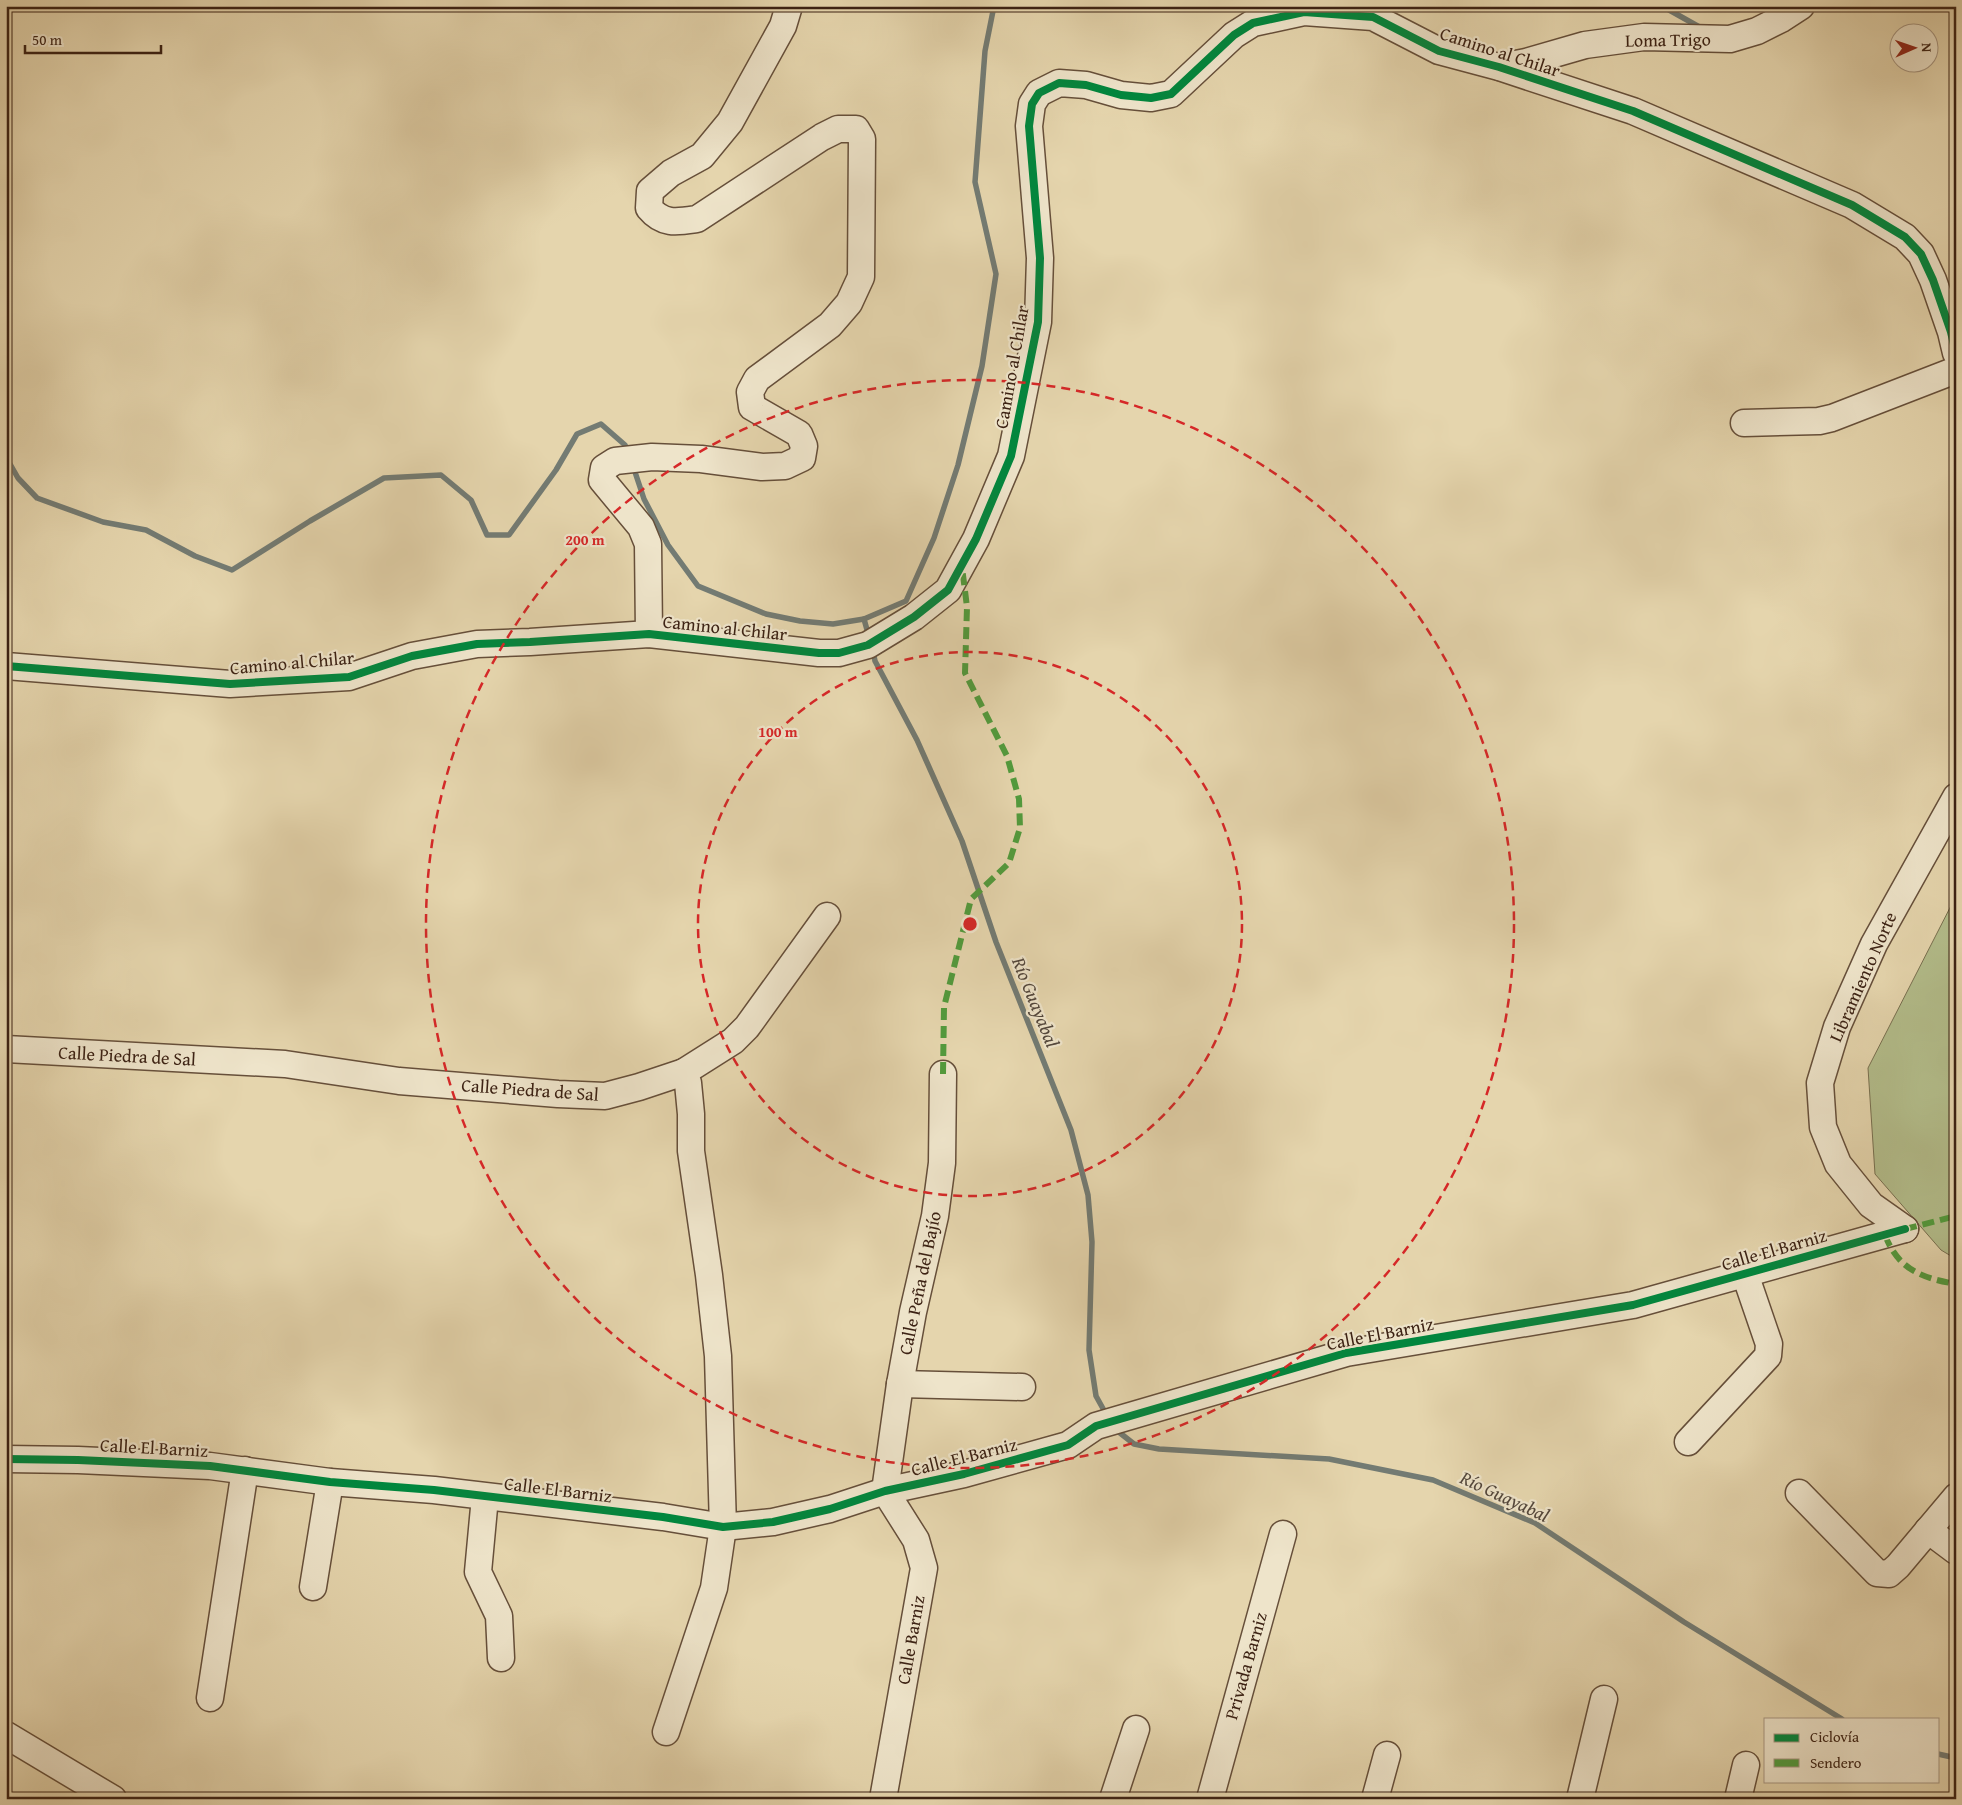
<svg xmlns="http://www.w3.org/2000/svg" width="1962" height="1805" font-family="'Gentium Book Plus',serif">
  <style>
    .green { fill: #b3bd8b; stroke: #787050 }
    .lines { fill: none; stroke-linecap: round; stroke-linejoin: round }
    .stream { stroke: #737b73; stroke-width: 5.5 }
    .minor-casing { stroke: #664f3a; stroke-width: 29 }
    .minor { stroke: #eee4ca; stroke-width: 26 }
    .quiet { stroke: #529b3d; stroke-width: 6; stroke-dasharray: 12 6; stroke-linecap: butt }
    .cycleway-casing { stroke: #eee4ca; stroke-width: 11 }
    .cycleway { stroke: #00873e; stroke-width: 8 }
    .ring { fill: none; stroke: #d62828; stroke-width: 2.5; stroke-dasharray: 9 6 }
    .labels { text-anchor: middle; stroke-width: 4.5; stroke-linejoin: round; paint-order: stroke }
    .street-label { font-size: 18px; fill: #3c2214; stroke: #eee4ca }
    .water-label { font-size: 19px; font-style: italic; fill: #53473c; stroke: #eee4ca }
    .centre { fill: #d62828; stroke: #eee4ca; stroke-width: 2.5 }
    .ring-label { font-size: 15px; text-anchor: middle; font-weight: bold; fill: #d62828; stroke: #eee4ca; stroke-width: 4.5; stroke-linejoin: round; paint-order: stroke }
  </style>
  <rect width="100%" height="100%" fill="#e5d5ad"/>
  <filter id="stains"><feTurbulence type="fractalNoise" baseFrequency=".004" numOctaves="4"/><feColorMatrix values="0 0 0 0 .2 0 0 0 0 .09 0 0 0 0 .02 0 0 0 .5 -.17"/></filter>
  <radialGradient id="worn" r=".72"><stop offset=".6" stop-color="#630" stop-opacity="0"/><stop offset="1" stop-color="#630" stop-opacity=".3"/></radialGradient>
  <polygon class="green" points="1956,896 1956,1259 1941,1250 1875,1174 1868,1068"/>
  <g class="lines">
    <g class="stream">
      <polyline points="1662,6 1703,29"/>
      <polyline points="6,457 18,478 37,498 103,522 146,530 195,556 232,570 310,521 384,478 441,475 471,500 487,535 509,535 556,470 577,434 601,424 625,445"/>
      <polyline points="633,466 644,499 668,545 698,586 766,614 800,621 833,624 864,619 906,601 934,538 958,465 982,366 996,274 975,182 985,51 994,6"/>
      <polyline points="864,619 869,637"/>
      <polyline points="873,651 875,661 917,740 962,841 996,942 1071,1130 1088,1195 1092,1242 1089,1350 1096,1396 1106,1414"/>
      <polyline points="1115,1429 1134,1444 1159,1449 1329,1459 1433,1480 1535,1523 1684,1622 1842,1719"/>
      <polyline points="1938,1754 1956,1758"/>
    </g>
    <g class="minor-casing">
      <g id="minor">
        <polyline points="1500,67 1526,62 1585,45 1644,37 1730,39 1757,31 1781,19 1801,6"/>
        <polyline points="1744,423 1819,421 1832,418 1956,370"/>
        <path d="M649 634 648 544 641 527 602 480 604 468 615 461 652 457 701 459 762 467 785 466 802 458 804 446 799 434 752 407 750 392 757 379 830 325 849 303 861 277 862 139 856 129H838L822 137 697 219C677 222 663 225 649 208L650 191 671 173 702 156 730 122 783 26 789 6"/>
        <polyline points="6,666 230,684 349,677 412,656 477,644 530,642 649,634 819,653 839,653 868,645 914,617 948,590 976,539 1011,456 1038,322 1040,258 1029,126 1032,104 1039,93 1059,83 1086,85 1121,95 1151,98 1171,94 1234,35 1253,23 1304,12 1373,17 1439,51 1499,67 1633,111 1852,205 1905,237 1921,254 1933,280 1951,332 1956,353"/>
        <polyline points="6,1049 285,1064 399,1081 558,1094 605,1096 639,1087 684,1072 688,1083 691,1114 691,1151 709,1275 718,1356 723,1527 714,1588 666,1732"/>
        <polyline points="684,1072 733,1041 747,1027 827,916"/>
        <polyline points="1905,1229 1871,1205 1838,1164 1823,1127 1820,1083 1837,1027 1874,944 1956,797"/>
        <polyline points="900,1384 1022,1387"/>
        <polyline points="1688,1442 1768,1356 1769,1344 1745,1274"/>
        <polyline points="6,1459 78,1460 210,1466 330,1482 434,1490 663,1517 723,1527 773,1522 830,1509 885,1491 964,1474 1068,1445 1096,1426 1346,1353 1633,1305 1905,1229"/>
        <polyline points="885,1491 900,1384 913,1312 935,1216 942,1163 943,1074"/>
        <polyline points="1799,1493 1877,1573 1889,1574 1898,1566 1956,1497"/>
        <polyline points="485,1497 478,1572 499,1616 501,1658"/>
        <polyline points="1928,1530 1956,1551"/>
        <polyline points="313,1587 330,1482"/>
        <polyline points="210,1698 245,1470"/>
        <polyline points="6,1735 113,1799"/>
        <polyline points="883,1799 924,1568 916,1540 885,1491"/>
        <polyline points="1113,1799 1136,1729"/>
        <polyline points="1210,1799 1283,1534"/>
        <polyline points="1375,1799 1387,1755"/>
        <polyline points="1580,1799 1604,1699"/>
        <polyline points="1738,1799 1746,1765"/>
      </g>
    </g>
    <use href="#minor" class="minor"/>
    <g class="quiet">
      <polyline points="943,1074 944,1007 971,899 1009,863 1020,828 1019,799 1007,756 965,673 967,607 962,567"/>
      <polyline points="1905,1229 1956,1216"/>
      <path d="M1885 1235C1898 1269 1921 1278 1956 1284"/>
    </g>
    <g class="cycleway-casing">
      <g id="cycleway">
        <polyline points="6,666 230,684 349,677 412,656 477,644 530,642 649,634 819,653 839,653 868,645 914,617 948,590 976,539 1011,456 1038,322 1040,258 1029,126 1032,104 1039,93 1059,83 1086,85 1121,95 1151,98 1171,94 1234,35 1253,23 1304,12 1373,17 1439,51 1499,67 1633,111 1852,205 1905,237 1921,254 1933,280 1951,332 1956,353"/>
        <polyline points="6,1459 78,1460 210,1466 330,1482 434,1490 663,1517 723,1527 773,1522 830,1509 885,1491 964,1474 1068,1445 1096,1426 1346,1353 1633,1305 1905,1229"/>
      </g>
    </g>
    <use href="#cycleway" class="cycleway"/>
  </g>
  <g class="ring">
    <circle cx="970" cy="924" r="272"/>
    <circle cx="970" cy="924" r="544"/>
  </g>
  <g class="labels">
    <g class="street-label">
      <text transform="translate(1668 40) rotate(-1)" y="6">Loma Trigo</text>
      <text transform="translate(1500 52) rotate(18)" y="6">Camino al Chilar</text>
      <text transform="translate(1012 367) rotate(-80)" y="6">Camino al Chilar</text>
      <text transform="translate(725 628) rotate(6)" y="6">Camino al Chilar</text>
      <text transform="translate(292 663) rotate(-5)" y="6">Camino al Chilar</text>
      <text transform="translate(1863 977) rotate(-66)" y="6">Libramiento Norte</text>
      <text transform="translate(127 1056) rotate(3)" y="6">Calle Piedra de Sal</text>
      <text transform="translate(530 1090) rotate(4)" y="6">Calle Piedra de Sal</text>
      <text transform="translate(1774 1250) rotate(-16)" y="6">Calle El Barniz</text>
      <text transform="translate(920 1283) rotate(-78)" y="6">Calle Peña del Bajío</text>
      <text transform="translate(1380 1334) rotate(-11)" y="6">Calle El Barniz</text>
      <text transform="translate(154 1448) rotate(3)" y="6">Calle El Barniz</text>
      <text transform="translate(964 1457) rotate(-14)" y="6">Calle El Barniz</text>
      <text transform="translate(558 1490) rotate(7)" y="6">Calle El Barniz</text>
      <text transform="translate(911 1640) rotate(-80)" y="6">Calle Barniz</text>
      <text transform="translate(1246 1666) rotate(-74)" y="6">Privada Barniz</text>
    </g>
    <g class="water-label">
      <text transform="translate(1036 1002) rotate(68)" y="7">Río Guayabal</text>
      <text transform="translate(1505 1496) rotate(25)" y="7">Río Guayabal</text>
    </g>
  </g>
  <circle cx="970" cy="924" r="8" class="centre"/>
  <g class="ring-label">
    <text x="585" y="545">200 m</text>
    <text x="778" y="737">100 m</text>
  </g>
  <rect width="1962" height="1805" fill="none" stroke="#e5d5ad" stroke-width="25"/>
  <rect x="8" y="8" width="1947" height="1790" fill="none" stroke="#3c2214" stroke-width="2.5"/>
  <rect x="12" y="12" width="1937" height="1780" fill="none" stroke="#3c2214"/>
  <rect x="1764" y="1718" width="175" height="65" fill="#eee4ca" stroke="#a79681"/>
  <rect x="1774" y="1734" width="25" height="8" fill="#00873e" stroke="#a79681"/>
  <text x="1810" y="1742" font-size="15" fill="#3c2214">Ciclovía</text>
  <rect x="1774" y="1759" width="25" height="8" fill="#529b3d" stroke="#a79681"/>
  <text x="1810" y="1768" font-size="15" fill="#3c2214">Sendero</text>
  <g transform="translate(1914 48) rotate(88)"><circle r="24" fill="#eee4ca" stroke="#a79681"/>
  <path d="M0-4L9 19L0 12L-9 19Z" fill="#8f2418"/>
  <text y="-8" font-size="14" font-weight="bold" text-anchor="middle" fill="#3c2214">N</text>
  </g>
  <path d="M25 45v8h136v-8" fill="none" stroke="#3c2214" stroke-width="2.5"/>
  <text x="32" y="45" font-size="15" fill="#3c2214" stroke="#eee4ca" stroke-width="4" paint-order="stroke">50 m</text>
  <rect width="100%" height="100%" filter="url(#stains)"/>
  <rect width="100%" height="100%" fill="url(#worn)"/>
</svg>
